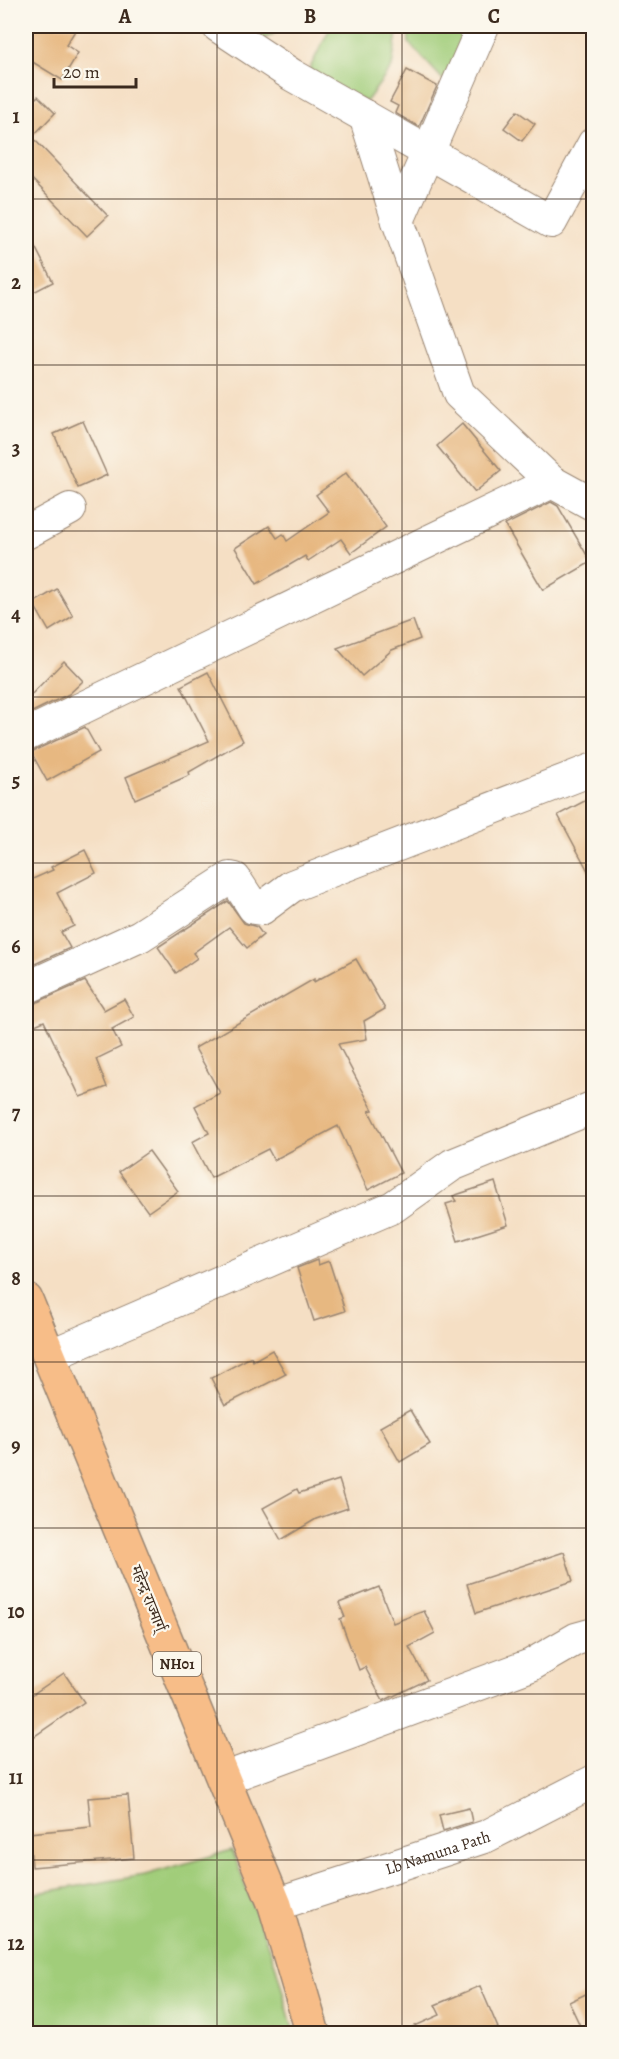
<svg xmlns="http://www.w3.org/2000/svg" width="619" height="2059" font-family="Alegreya,'Noto Serif Devanagari',serif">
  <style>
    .green { fill: #a1cd7a; stroke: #6e7c4c; stroke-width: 1.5 }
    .building { fill: #e7b881 }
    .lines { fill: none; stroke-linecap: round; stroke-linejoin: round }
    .minor-casing { stroke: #988471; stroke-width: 34 }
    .trunk-casing { stroke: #988471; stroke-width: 36 }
    .minor { stroke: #fff; stroke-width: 32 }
    .trunk { stroke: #f7bd88; stroke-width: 33 }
    .grid { fill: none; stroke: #3b2a1e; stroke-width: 1.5; stroke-opacity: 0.55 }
    .labels { text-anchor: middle; stroke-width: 4.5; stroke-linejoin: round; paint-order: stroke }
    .shield { fill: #fbf7ec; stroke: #75685c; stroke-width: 1.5 }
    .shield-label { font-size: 15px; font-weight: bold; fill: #3b2a1e }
    .street-label { font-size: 16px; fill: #3b2a1e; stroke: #fbf7ec }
    .neatline { fill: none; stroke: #3b2a1e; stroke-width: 2 }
    .grid-label { font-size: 20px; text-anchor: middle; font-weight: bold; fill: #3b2a1e }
  </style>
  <rect width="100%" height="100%" fill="#fbf7ec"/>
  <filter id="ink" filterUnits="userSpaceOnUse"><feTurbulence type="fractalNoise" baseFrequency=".0167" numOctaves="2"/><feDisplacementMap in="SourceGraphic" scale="12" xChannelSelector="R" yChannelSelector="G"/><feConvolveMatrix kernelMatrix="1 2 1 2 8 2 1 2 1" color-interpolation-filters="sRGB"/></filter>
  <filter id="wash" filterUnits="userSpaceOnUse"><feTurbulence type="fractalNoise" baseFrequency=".008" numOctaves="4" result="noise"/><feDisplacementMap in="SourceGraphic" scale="24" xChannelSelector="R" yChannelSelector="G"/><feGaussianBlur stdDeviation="1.35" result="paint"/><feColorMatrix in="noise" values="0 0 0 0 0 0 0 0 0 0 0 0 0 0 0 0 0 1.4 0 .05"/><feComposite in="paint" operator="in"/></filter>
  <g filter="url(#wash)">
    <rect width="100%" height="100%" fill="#f5dfc4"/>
    <g class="green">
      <polygon points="241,26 287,26 262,40"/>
      <polygon points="331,26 398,26 392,67 366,102 307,74"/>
      <polygon points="408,26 472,26 447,84 409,43"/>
      <polygon points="232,1850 276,1967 294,2033 26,2033 26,1895 145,1875"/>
    </g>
    <g id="blocks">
      <g class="building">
        <polygon points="26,26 78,26 66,45 78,53 62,80 26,58"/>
        <polygon points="407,70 437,86 419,127 395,113 398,106 390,102"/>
        <polygon points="26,80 36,98 38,96 55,113 32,137 108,216 87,236 26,173"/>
        <polygon points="517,111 535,124 522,141 504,128"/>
        <polygon points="26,229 53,282 26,296"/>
        <polygon points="83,421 107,475 78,488 54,434"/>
        <polygon points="462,424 501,471 475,492 437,446"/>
        <polygon points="346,473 386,527 351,553 341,539 308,561 305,556 257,584 235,548 269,526 277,538 283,534 287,541 329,512 316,495"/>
        <polygon points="551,502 558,506 591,562 543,590 505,525"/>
        <polygon points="57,589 73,616 49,631 33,603"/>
        <polygon points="413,620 420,639 392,650 362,676 337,648"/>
        <polygon points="64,661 83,681 69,694 26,715 26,700"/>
        <polygon points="208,672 243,741 189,772 190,775 135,799 126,777 209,741 181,686"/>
        <polygon points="85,727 99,752 47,781 31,752"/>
        <polygon points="594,796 594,882 558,815"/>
        <polygon points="85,850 96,873 57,893 74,926 61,932 70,948 26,968 26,882 53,870 51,867"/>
        <polygon points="228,901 244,923 257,927 263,935 247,948 229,927 193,953 197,958 176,973 158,947"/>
        <polygon points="356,959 385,1009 364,1021 367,1039 338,1044 373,1110 369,1111 401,1173 368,1190 338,1126 274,1160 268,1149 211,1178 192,1142 209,1133 195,1106 220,1093 195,1048 314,979 314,982"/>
        <polygon points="85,981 104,1010 124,999 134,1017 112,1029 121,1047 96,1059 107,1087 80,1097 44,1021 26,1029 26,1006 33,1004"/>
        <polygon points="149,1151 178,1191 148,1212 119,1172"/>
        <polygon points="495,1182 508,1225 458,1241 446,1204 456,1201 453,1196"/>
        <polygon points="317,1260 318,1265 329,1261 345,1311 314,1321 297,1268"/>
        <polygon points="272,1350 286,1374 225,1405 211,1378 251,1357 253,1361"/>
        <polygon points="410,1410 430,1444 400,1462 380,1427"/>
        <polygon points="339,1480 348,1508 316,1519 281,1540 263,1508 297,1489 299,1493"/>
        <polygon points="564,1552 573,1581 476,1613 467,1584"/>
        <polygon points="379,1587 393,1623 424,1611 435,1633 409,1647 427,1680 383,1701 365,1667 359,1670 340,1619 345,1617 339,1603"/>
        <polygon points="64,1673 84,1702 26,1742 26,1699"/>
        <polygon points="128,1795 134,1858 32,1867 29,1833 91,1827 88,1798"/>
        <polygon points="469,1808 472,1822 443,1831 439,1815"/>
        <polygon points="480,1986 498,2028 486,2034 397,2034 440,2015 435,2005"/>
        <polygon points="594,1990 594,2034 584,2034 569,2002"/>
      </g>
    </g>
  </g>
  <g filter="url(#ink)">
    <use href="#blocks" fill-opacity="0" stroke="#988471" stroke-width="1.5"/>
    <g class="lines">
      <g class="minor-casing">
        <g id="minor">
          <polyline points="218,26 292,75 551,222 594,143"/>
          <polyline points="365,116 398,221 459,394 552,482 594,505"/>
          <polyline points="398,221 483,26"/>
          <polyline points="26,533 70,509"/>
          <polyline points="26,735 552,482"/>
          <polyline points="26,988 140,936 230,878 235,879 254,908 261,909 292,886 594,769"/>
          <polyline points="49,1356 393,1207 452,1165 594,1107"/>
          <polyline points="223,1779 531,1665 576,1639 594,1634"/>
          <path id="s1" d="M275 1905 487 1836 594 1781"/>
        </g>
      </g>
      <g class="trunk-casing">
        <polyline id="trunk" points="26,1300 275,1905 313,2034"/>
      </g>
      <use href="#minor" class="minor"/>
      <use href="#trunk" class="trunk"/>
    </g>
  </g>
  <path class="grid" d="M217 26V2034M402 26V2034M26 199H594M26 365H594M26 531H594M26 697H594M26 863H594M26 1030H594M26 1196H594M26 1362H594M26 1528H594M26 1694H594M26 1860H594"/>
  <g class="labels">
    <rect class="shield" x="153" y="1652" width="48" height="24" rx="4.5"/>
    <g class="shield-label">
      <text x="177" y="1669">NH01</text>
    </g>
    <g class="street-label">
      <text transform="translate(149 1598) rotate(68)" y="6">महेन्द्र राज्मार्ग्</text>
      <text dy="6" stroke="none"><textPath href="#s1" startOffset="171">Lb Namuna Path</textPath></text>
    </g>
  </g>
  <rect width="619" height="2059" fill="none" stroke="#fbf7ec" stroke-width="66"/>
  <path d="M54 78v9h82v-9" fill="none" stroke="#3b2a1e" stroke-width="3"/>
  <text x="63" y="78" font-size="18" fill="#3b2a1e" stroke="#fbf7ec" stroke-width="4.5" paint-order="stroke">20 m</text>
  <rect x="33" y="33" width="553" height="1993" class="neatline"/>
  <g class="grid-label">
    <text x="125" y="23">A</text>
    <text x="310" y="23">B</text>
    <text x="494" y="23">C</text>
    <text x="16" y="123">1</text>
    <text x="16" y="289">2</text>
    <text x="16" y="455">3</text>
    <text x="16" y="621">4</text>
    <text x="16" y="787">5</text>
    <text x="16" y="953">6</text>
    <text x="16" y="1119">7</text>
    <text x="16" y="1285">8</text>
    <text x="16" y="1452">9</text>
    <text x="16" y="1618">10</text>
    <text x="16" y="1784">11</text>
    <text x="16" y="1950">12</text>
  </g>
</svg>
